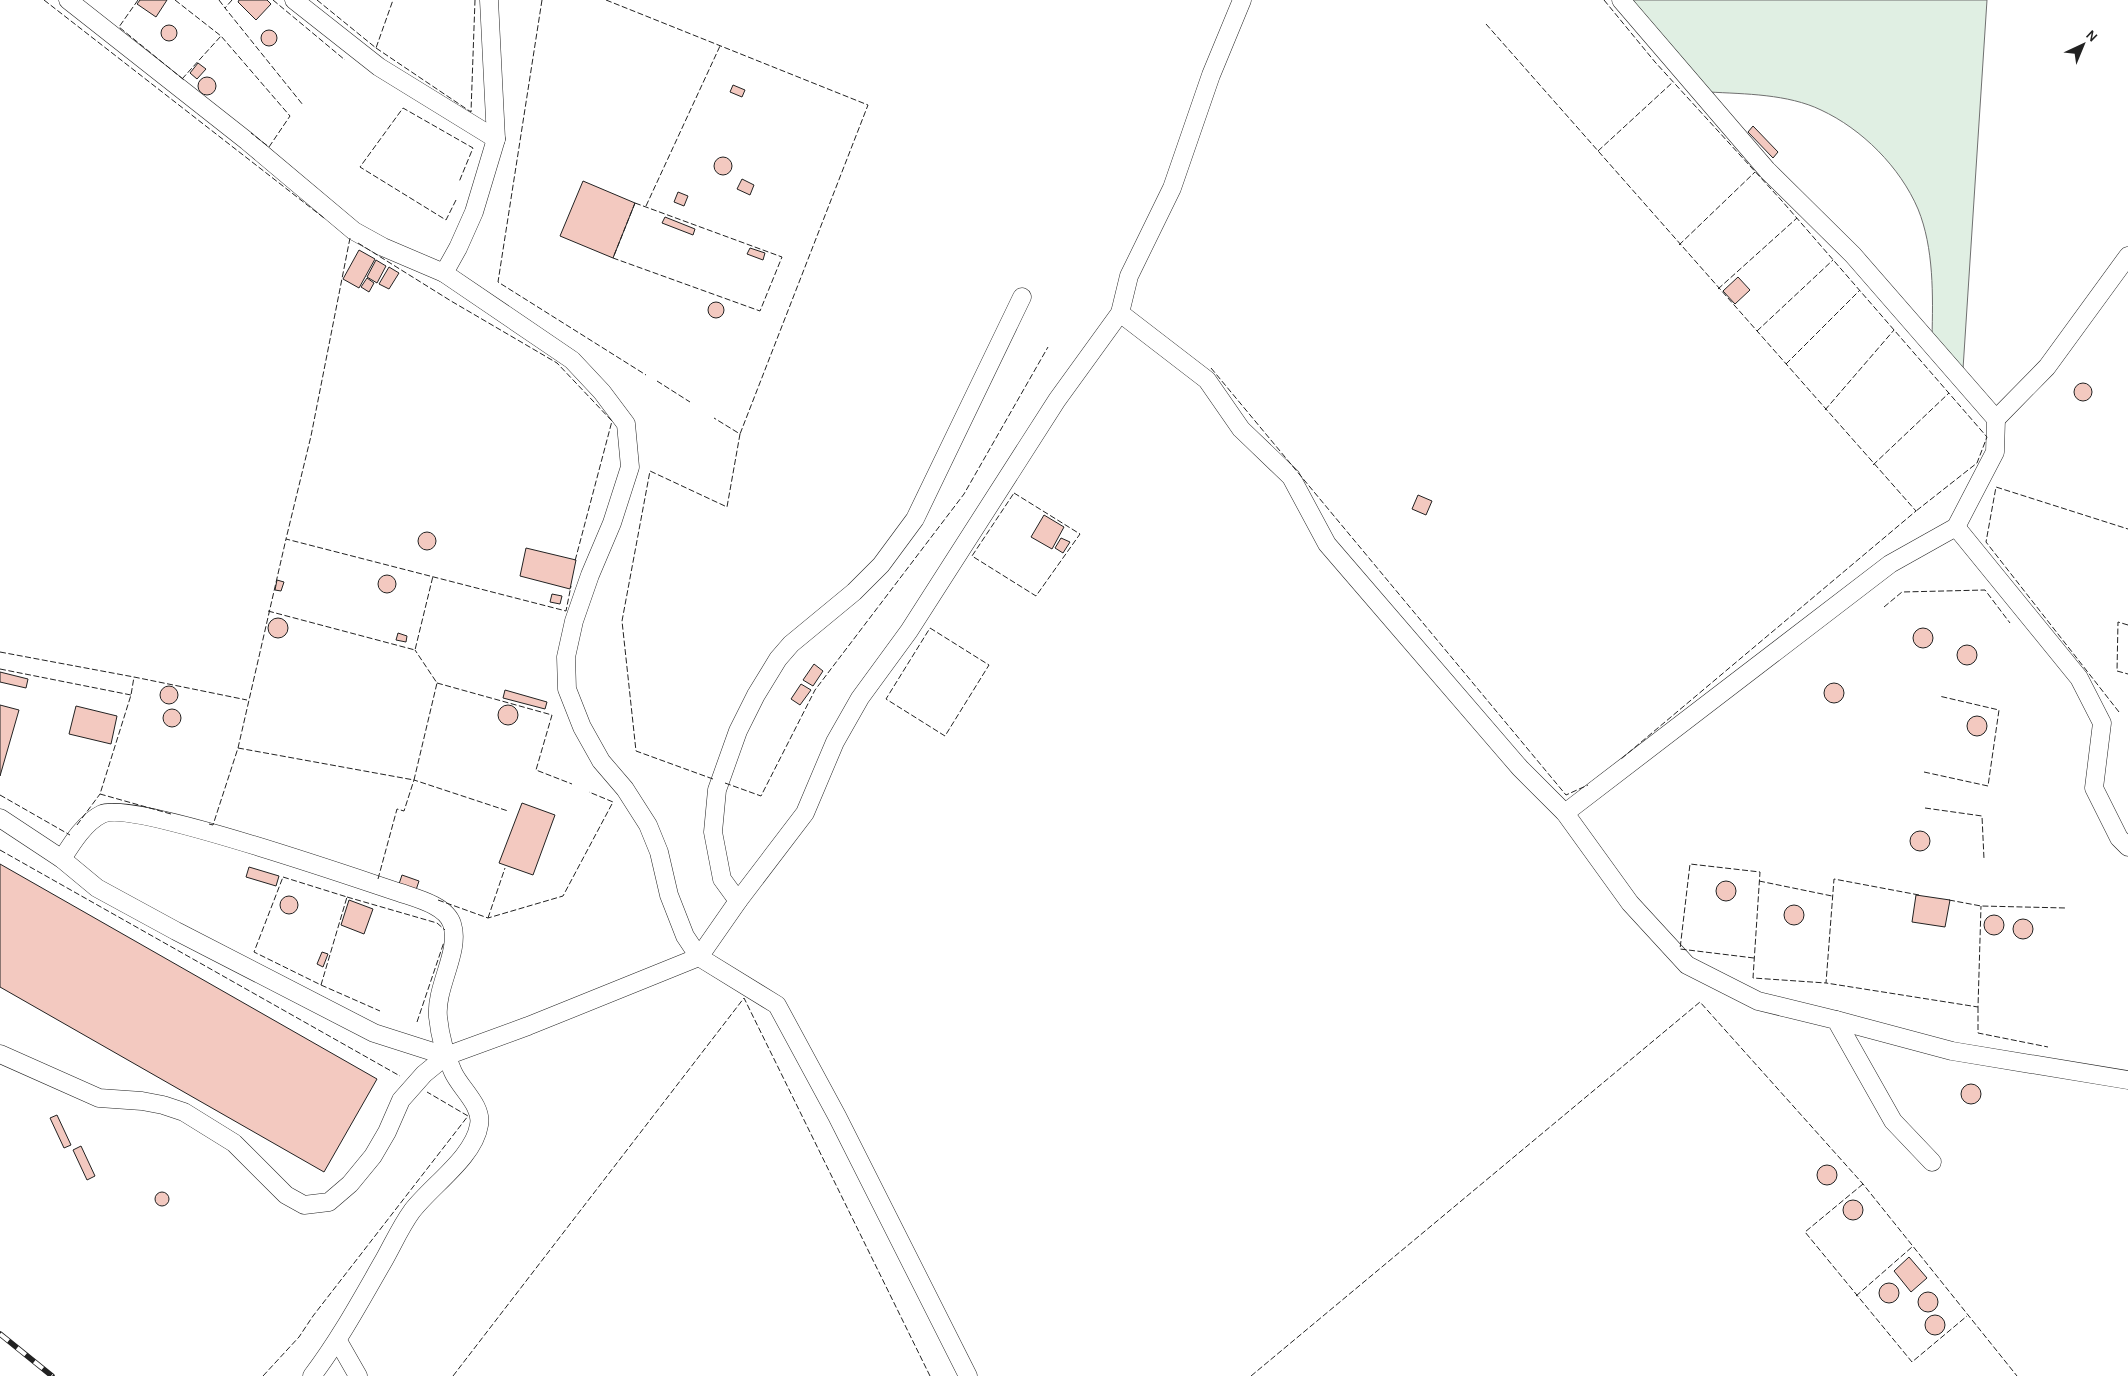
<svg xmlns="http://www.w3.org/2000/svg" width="2128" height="1376" font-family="Karla,sans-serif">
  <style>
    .green { fill: #e0efe3; stroke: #6f6f6f }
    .building { fill: #f3c9c0; stroke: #222 }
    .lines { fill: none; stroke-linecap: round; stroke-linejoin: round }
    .minor-casing { stroke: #222; stroke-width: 19 }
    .minor { stroke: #fff; stroke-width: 18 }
    .rail-casing { stroke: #222; stroke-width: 5.5 }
    .rail { stroke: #fff; stroke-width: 4; stroke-dasharray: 11; stroke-linecap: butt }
    .fence { stroke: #222; stroke-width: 1; stroke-dasharray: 6 2.5; stroke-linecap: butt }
  </style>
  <rect width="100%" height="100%" fill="#fff"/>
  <path class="green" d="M1630 0H1987L1963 369 1932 337C1933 296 1934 248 1918 209 1900 167 1862 129 1821 110 1788 94 1745 94 1709 92Z"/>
  <g class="building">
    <polygon points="140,0 167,0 156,17 137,4"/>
    <polygon points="239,0 267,0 271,4 256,20 238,2"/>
    <circle cx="169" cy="33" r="8"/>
    <circle cx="269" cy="38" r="8"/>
    <polygon points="198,63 206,69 197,79 190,73"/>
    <circle cx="207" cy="86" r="9"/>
    <polygon points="733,85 745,90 742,97 730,92"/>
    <polygon points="1753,126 1778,152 1773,158 1748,132"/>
    <circle cx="723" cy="166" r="9"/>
    <polygon points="742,179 754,185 750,195 737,189"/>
    <polygon points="583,181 635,203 613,258 560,236"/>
    <polygon points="678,192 688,196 684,206 674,202"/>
    <polygon points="665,217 695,229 693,235 662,223"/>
    <polygon points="750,248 765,253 763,260 747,254"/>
    <polygon points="359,250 375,259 359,288 343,279"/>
    <polygon points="376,260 386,266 377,283 367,277"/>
    <polygon points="389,267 399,273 389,289 379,284"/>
    <polygon points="1738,277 1750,290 1735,304 1723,291"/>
    <polygon points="367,278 374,283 369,292 361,287"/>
    <circle cx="716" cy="310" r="8"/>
    <circle cx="2083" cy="392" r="9"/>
    <polygon points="1418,495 1432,501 1426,515 1412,509"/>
    <polygon points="1044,515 1064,527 1052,549 1031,537"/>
    <circle cx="427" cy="541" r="9"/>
    <polygon points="1061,538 1070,542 1063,553 1055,548"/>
    <polygon points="526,548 576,560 570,589 520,576"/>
    <circle cx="387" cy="584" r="9"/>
    <polygon points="277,580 284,582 281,591 275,590"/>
    <polygon points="552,594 562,596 560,604 550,602"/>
    <circle cx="278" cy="628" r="10"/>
    <circle cx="1923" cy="638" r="10"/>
    <polygon points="398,633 407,636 406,642 396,640"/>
    <circle cx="1967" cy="655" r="10"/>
    <polygon points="814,664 823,671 813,686 803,680"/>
    <polygon points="0,672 28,679 26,688 0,682"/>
    <circle cx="1834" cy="693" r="10"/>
    <polygon points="801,684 811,690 800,705 791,699"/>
    <circle cx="169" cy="695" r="9"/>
    <polygon points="505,690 547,702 545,709 503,698"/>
    <circle cx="508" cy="715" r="10"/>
    <polygon points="0,705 19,710 0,776"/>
    <polygon points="76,706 117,716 111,744 69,734"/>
    <circle cx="172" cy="718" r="9"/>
    <circle cx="1977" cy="726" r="10"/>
    <polygon points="522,803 555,815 533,875 499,863"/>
    <circle cx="1920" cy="841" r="10"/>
    <polygon points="0,864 377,1079 324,1172 0,987"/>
    <polygon points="249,867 279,876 276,886 246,877"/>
    <polygon points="402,875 419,881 416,890 399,884"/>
    <circle cx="1726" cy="891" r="10"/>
    <polygon points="1916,895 1950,900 1945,927 1912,922"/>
    <circle cx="289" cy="905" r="9"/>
    <polygon points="349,900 373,909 364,934 341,925"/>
    <circle cx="1794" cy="915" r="10"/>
    <circle cx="1994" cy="925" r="10"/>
    <circle cx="2023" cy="929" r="10"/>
    <polygon points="322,952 328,954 323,967 317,964"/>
    <circle cx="1971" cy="1094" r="10"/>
    <polygon points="57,1115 71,1145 64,1148 50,1118"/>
    <polygon points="81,1146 95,1176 87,1180 73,1150"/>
    <circle cx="1827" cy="1175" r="10"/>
    <circle cx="162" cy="1199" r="7"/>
    <circle cx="1853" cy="1210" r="10"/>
    <polygon points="1909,1257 1927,1278 1911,1292 1894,1271"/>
    <circle cx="1889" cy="1293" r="10"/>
    <circle cx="1928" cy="1302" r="10"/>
    <circle cx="1935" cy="1325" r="10"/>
  </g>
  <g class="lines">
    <g class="minor-casing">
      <g id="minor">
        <polyline points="68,0 247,141 354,231 383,247 444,273 572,360 602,392 626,424 630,467 612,523 590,575 574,621 566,657 567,689 582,727 601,761 625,789 648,825 659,852 669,895 685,936 699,957 777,1005 837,1116 968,1376"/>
        <polyline points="294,0 379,67 496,139"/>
        <polyline points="444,273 458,248 474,212 496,139 489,0"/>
        <polyline points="1120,313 1207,380 1241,429 1291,477 1327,544 1520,768 1565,813 1630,903 1687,965 1758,1001 1836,1020 1893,1121 1932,1162"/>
        <polyline points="1996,419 2047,367 2128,256"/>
        <polyline points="1956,527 2079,678 2102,723 2094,788 2119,838 2128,847"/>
        <polyline points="1565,813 1890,564 1956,527 1995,452 1996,419 1853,255 1767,170 1621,0"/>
        <polyline points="0,818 62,859 97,888 176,931 374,1033 446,1056"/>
        <path d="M62 859C72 843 85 822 102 814 132 800 355 878 398 892 415 898 446 905 452 924 461 951 435 987 438 1017 440 1036 445 1055 453 1072 460 1088 483 1106 479 1125 474 1157 432 1185 412 1211 401 1226 393 1244 384 1260 361 1300 340 1339 312 1376"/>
        <polyline points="738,901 722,879 713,832 717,790 738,731 756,695 778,659 791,644 854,592 881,565 915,519 1022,297"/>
        <polyline points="1836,1020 1952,1051 2128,1080"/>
        <polyline points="0,1054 99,1098 142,1101 163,1105 184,1112 234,1143 286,1195 304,1205 329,1202 350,1184 373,1156 387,1132 401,1100 424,1074 446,1056 528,1026 699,957 738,901 805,813 835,742 860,698 909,631 1057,400 1120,313 1129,276 1172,188 1211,75 1242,0"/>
        <polyline points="338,1341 358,1376"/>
      </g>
    </g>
    <use href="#minor" class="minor"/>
    <g class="rail-casing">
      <polyline id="rail" points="0,1334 52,1376"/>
    </g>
    <use href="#rail" class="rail"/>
    <g class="fence">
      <polyline points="44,0 324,218"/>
      <polyline points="138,0 119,27 184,80"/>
      <polyline points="175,0 221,36 290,116 269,147 251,133"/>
      <polyline points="219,0 225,8"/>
      <polyline points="232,0 225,8 303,105"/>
      <polyline points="273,0 345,60"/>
      <polyline points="317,0 376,48 393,0"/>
      <polyline points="542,0 498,282 646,375"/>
      <polyline points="606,0 868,105 740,434"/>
      <polyline points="1604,0 1655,62 1782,201 1987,437 1977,463 1916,511"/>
      <polyline points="1486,24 1916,511 1621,759"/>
      <polyline points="376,48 471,112 475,0"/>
      <polyline points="182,79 221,36"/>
      <polyline points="1598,151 1673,82"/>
      <polyline points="456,200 446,220 360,167 403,108 473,148 459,182"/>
      <polygon points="635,203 782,257 760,311 613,258"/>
      <polyline points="646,206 720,46"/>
      <polyline points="350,238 311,436 286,539 566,611 571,586"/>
      <polyline points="358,243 451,301 557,363 612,421 575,561"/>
      <polyline points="1679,245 1755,172"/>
      <polyline points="1718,289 1797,218"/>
      <polyline points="1757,331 1833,260"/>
      <polyline points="1786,364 1860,290"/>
      <polyline points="1211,368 1566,795 1588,785"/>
      <polyline points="657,381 690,402"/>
      <polyline points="1825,410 1894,330"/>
      <polyline points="1873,465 1949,393"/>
      <polygon points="1014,493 1080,534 1036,596 972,556"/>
      <polyline points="1884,607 1902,592 1985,590 2010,623"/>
      <polyline points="268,611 415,650 433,576"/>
      <polyline points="2128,625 2118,622 2117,671 2128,674"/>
      <polygon points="930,628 989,665 945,736 886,699"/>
      <polyline points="0,652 134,677"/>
      <polyline points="0,669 131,695"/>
      <polyline points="437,683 552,715 536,770 572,784"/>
      <polyline points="2119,712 1986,542 1996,487 2128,529"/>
      <polyline points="238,748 414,780 437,683 415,650"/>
      <polyline points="1924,772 1988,786 1999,710 1939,696"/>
      <polyline points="713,779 636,751 622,621 650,471 727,507 740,434 714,418"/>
      <polyline points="725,783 761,796 815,690 964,494 1048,347"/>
      <polyline points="0,795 70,835"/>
      <polyline points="1925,808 1982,816 1984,859"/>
      <polyline points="171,814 100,794 131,695 134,677 247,700"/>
      <polyline points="209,824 213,825 238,748 286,539"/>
      <polyline points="77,825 100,794"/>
      <polyline points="0,850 400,1076"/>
      <polygon points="283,877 347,897 321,985 254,952"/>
      <polyline points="378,879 397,809 404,811 414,780 508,811"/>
      <polyline points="1759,881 1832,896"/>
      <polyline points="1919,895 1834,879 1826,983 1978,1007 1981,906"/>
      <polyline points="347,897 437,923 445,930"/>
      <polyline points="438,900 488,918 563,896 613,802 589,792"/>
      <polyline points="1949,900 1981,906 2066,908"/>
      <polyline points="488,918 505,868"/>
      <polyline points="1754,958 1680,949 1690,864 1760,872 1753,978 1826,983"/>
      <polyline points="321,985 380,1011"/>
      <polyline points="1978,1007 1978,1033 2048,1047"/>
      <polyline points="417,1022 444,942"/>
      <polyline points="1863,1184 1805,1232 1912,1362 1967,1316"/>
      <polyline points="1856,1296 1912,1247"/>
      <polyline points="263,1376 299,1337 313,1316 468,1116 427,1092"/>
      <polyline points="453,1376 744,998 930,1376"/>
      <polyline points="1251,1376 1700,1002 1863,1184 2017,1376"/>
    </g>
  </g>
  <g transform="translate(2083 45) rotate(44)" stroke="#ffffff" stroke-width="4" paint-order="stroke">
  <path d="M0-4L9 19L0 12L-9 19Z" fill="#222222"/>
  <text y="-8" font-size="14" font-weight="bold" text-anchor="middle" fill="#222222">N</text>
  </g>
</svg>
